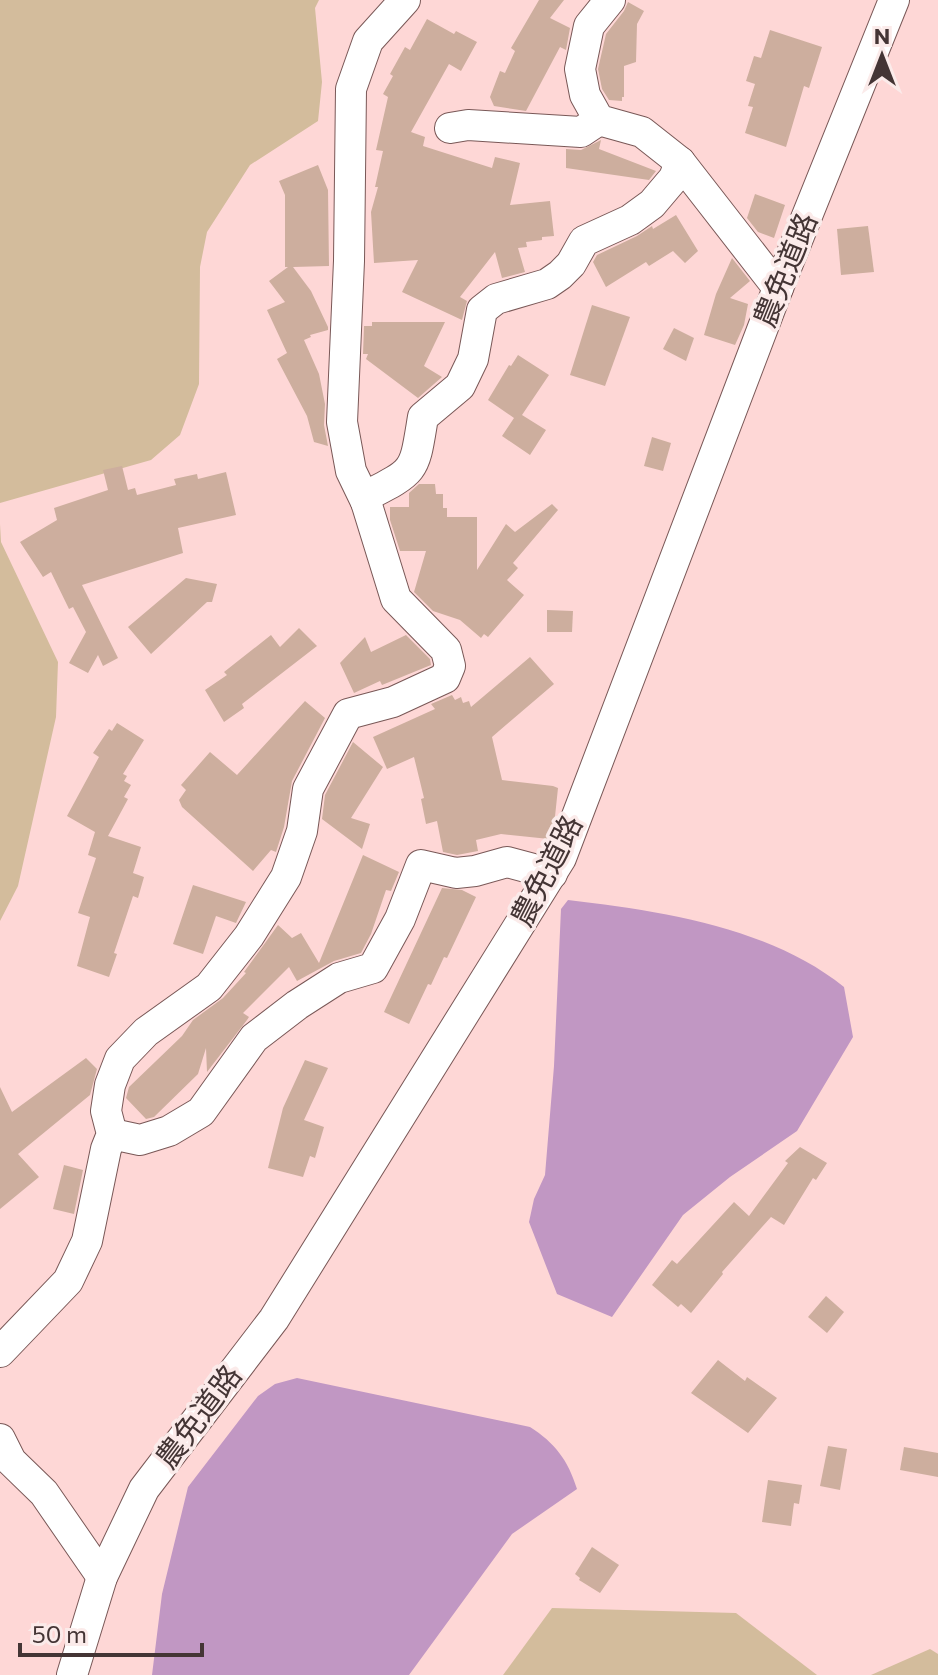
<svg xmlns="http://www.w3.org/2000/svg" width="938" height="1675" font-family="Commissioner,'Noto Sans JP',sans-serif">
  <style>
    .green { fill: #d3bc9c }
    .water { fill: #c197c3 }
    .building { fill: #cdae9e }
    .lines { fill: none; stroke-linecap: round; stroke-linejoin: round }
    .minor-casing { stroke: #795857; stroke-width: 32 }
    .minor { stroke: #fff; stroke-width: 30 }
    .labels { text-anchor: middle; stroke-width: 7; stroke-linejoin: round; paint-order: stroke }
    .street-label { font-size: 30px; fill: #443535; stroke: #fbebea }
  </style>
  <rect width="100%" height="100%" fill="#fed7d6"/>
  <g class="green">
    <polygon points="0,0 319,0 315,8 322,82 318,121 250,165 207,232 200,267 199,384 180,435 151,460 0,503"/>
    <polygon points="0,524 1,542 58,662 56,717 18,886 0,921"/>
    <polygon points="552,1608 736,1613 817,1675 503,1675"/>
    <polygon points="930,1649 938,1654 938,1675 871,1675"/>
  </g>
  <g class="water">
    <path d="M568 900C661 911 769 927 844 987L853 1037 797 1131 730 1177 683 1215 612 1317 557 1294 529 1222 534 1199 545 1175 554 1066 561 909Z"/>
    <path d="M297 1378 530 1427C555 1443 568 1460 577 1489L512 1534 409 1675H152L162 1594 188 1487 258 1396 275 1384Z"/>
  </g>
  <g class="building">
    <polygon points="539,0 564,0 550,18 570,28 566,50 560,47 526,111 494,106 490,97 500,71 505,73 515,51 511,48"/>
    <polygon points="628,2 644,11 637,24 636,62 624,66 624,97 622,97 622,101 609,100 602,89 598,69 606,34 624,11"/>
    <polygon points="427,19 454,34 456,31 477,42 461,71 449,64 411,132 425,137 423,146 492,168 495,157 520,163 510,205 550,201 554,236 542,237 542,240 526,242 527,247 518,248 525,272 502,278 495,252 460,297 467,301 462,320 402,292 418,260 374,263 371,212 378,187 375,187 383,151 376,150 388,97 383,94 393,76 390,74 405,47 410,50"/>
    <polygon points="770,30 822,47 809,88 804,86 786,147 745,133 753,107 748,106 755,84 746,81 754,56 761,58"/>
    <polygon points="601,140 599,149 656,171 649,180 566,168 566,149 581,150"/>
    <polygon points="318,165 328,190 329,266 293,267 311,291 328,327 328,330 310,335 311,337 304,340 319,374 325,404 324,425 328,446 314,442 307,416 277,359 287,353 267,310 285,302 269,281 288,267 285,267 285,195 279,181"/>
    <polygon points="755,194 785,205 774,238 758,232 747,218"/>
    <polygon points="676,215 698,251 685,263 673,251 649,266 646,262 606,287 593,262 597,255 637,236 652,226 653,229"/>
    <polygon points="868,226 874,272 841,275 837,229"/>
    <polygon points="732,258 750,281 730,298 748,304 744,325 735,345 704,335 716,294"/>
    <polygon points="592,305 630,317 605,386 570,375"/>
    <polygon points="372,322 445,322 424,366 442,377 418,398 366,359 368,354 363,354 364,326 372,326"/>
    <polygon points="674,328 694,338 686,361 663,349"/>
    <polygon points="518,355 549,375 522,415 546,430 530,455 502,436 514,418 488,400 509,365 511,366"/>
    <polygon points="652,437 671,443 663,471 644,466"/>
    <polygon points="122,466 128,490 135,488 137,495 176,485 174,479 197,474 198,479 226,472 236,515 178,528 183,553 82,585 118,658 103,666 98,655 88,673 69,663 86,632 73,607 69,609 51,572 43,577 20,542 57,520 54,508 108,490 103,470"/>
    <polygon points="419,484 435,484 436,494 443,494 443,508 447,508 447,517 477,517 477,570 506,524 515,532 552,504 558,510 513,563 518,568 507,580 524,595 488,637 484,634 481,638 460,620 433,611 414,592 426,551 400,551 390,520 390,507 409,507 409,493"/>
    <polygon points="186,578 217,584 212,602 207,602 151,654 128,627"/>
    <polygon points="547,610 573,611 572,632 547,632"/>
    <polygon points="299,628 317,646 242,704 244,708 224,722 205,690 227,675 224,672 271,635 280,647"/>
    <polygon points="406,635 430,659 431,665 382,685 380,681 354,693 340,663 365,637 371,652"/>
    <polygon points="530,657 554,684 492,737 502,780 553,786 558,788 554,826 549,839 501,834 476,840 478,851 457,855 443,852 437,821 426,824 421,799 424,798 414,757 387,769 373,737 435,709 431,704 452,695 455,700 461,697 463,703 469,701 471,707"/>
    <polygon points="305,701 325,718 292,781 284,827 276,852 271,850 253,871 182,807 179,800 186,790 181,785 210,752 237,775"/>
    <polygon points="117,723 144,740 123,774 127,776 124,781 131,785 124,797 128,799 108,836 141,847 133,873 144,877 138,898 133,896 114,953 117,954 109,977 77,966 90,917 78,913 96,858 88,855 95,832 67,816 99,757 93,753 109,729 112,731"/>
    <polygon points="353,742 383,767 351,818 370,824 362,849 322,819 325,795"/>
    <polygon points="363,855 399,872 391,891 386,890 371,934 361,953 334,961 297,981 289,967 243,1013 249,1017 247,1020 207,1072 206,1048 198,1074 154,1117 146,1119 126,1098 129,1087 182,1036 193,1020 223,998 246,973 244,972 278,925 292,938 301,933 319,963"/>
    <polygon points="193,885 246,902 236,923 216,916 203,954 173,944"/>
    <polygon points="442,888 462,890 476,897 447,958 444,957 431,985 428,984 409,1024 384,1012"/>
    <polygon points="86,1058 97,1069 90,1095 18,1154 39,1177 0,1209 0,1087 12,1112"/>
    <polygon points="305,1060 328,1068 304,1120 324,1127 315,1158 310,1156 303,1177 268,1168 283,1108"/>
    <polygon points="800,1147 827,1163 816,1180 813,1178 784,1225 771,1217 722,1272 723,1274 691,1313 681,1304 678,1307 652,1285 672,1260 677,1264 734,1202 749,1216 788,1163 785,1161"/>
    <polygon points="64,1165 83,1170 74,1214 53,1209"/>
    <polygon points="826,1296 844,1312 827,1333 808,1317"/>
    <polygon points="718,1360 745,1381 747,1377 777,1398 748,1433 691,1393"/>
    <polygon points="828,1446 847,1449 840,1490 820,1486"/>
    <polygon points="904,1447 938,1453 938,1477 900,1470"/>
    <polygon points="768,1480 802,1485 799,1504 794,1503 791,1526 762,1522"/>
    <polygon points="592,1547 619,1565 600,1593 579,1580 580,1578 575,1574"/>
  </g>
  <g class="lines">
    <g class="minor-casing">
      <g id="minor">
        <polyline points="610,0 589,26 580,69 585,95 599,120 642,132 680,162 778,288"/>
        <polyline points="450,128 468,125 581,132 599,120"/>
        <path d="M366 502 368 495C417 470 414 471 423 417L460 386 473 359 482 310 496 299 547 284 560 275 571 264 584 241 630 220 652 204 674 178 680 162"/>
        <polyline points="112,1134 140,1140 169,1131 201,1112 254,1038 297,1005 339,978 373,968 400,919 421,865 456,873 475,871 507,862 552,874"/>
        <polyline points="0,1352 68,1281 87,1241 106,1149 112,1134 106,1111 110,1085 120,1059 146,1032 209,987 249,936 286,877 302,831 308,789 348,714 393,702 445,678 450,666 446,650 396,599 366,502 351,471 342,422 349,261 351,89 368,41 405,0"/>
        <polyline points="0,1439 11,1461 44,1493 102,1577"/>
        <polyline points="72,1675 102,1577 144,1489 274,1319 561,858 778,288 894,0"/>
      </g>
    </g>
    <use href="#minor" class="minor"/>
  </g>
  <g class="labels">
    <g class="street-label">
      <text transform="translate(786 270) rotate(-68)" y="10">農免道路</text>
      <text transform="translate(547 871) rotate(-63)" y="10">農免道路</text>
      <text transform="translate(199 1417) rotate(-53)" y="10">農免道路</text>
    </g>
  </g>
  <g transform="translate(882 56)" stroke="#fbebea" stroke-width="6" paint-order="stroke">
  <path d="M0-6L14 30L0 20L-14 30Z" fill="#443535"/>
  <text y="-12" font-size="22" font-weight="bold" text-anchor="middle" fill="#443535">N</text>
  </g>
  <path d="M20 1643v12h182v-12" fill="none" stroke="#443535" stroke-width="4"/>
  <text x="32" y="1643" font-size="24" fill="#443535" stroke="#fbebea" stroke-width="6" paint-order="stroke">50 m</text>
</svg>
